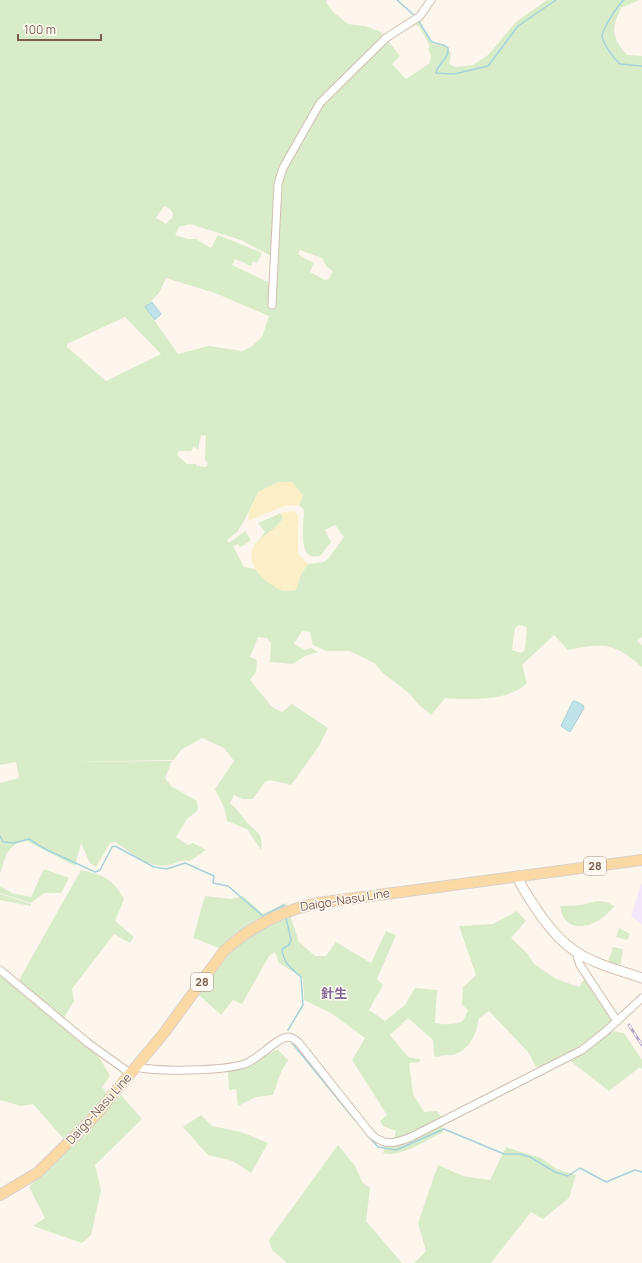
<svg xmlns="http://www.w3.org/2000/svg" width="642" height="1263" font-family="Manrope,'Noto Sans JP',sans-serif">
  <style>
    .education { fill: #f3e8fa }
    .green { fill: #d8ecc9; fill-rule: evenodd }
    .sand { fill: #fcefc7 }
    .water { fill: #bfe3e8; stroke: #a5d3da }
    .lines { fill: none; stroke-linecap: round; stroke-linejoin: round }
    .stream { stroke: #a5d3da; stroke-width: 1.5 }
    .street-casing { stroke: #d1beb0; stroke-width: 9 }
    .secondary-casing { stroke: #d6c0b0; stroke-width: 11 }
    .primary-casing { stroke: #dad1cd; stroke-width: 12 }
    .street { stroke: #fff; stroke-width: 7 }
    .secondary { stroke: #fff; stroke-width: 9 }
    .primary { stroke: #fbd9a5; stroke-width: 10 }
    .rail-casing { stroke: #b9a8c9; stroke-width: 3 }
    .rail { stroke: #fffaf3; stroke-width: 1.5; stroke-dasharray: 4.5; stroke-linecap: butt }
    .labels { text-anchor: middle; stroke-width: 3; stroke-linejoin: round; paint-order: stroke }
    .shield { fill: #fffaf3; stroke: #a28b7f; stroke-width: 1 }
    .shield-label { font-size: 11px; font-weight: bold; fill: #7a5c4d }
    .street-label { font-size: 12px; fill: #7a5c4d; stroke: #fffaf3 }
    .neighbourhood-label { font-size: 13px; font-weight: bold; fill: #846695; stroke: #fffaf3 }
  </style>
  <rect width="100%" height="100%" fill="#fdf6ec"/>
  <polygon class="education" points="641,884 642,885 642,924 631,916"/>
  <g class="green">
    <path d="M0 0H327L326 2 333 12 348 24 365 26 381 32 400 56 392 64 406 79 430 63 431 56 428 49 430 46 419 26 416 25 404 31 418 21 433 44 445 46 451 53 449 64 456 67 473 65 488 55 516 22 547 0H639L621 8C611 30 611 36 627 55L642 56V637L637 641 642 645V667C614 642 603 643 568 650L554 635 522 665 527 683C511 701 467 700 445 698L431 715 418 704 410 694 383 673 374 663 350 651H326L313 645 310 632 302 631 294 644 305 650 311 648 318 652 305 656 293 664 270 662 271 643 267 638 258 637 250 657 257 660 256 672 250 680 272 707 282 712 292 704 328 728 319 746 291 785 270 780 265 782 253 799H243L234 795 230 803C237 809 240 813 245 820 253 831 265 832 261 850L247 829 227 821 224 807 215 789 234 761 224 748 202 738 181 750 174 760 68 762 172 761 165 778 171 786 197 801 198 810 187 819 176 837 188 845 193 843 206 850 190 861C181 859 177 863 169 865 148 869 131 852 115 842L110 843 96 867 90 863 81 843 75 866 27 841 17 843 10 849 6 855 0 874V783L19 778 16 762 0 765ZM164 206 170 209 173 214 172 219H170L166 224 156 218ZM190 224 241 240 273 257 272 284 232 265 235 259 251 266 253 261 257 263 262 253 218 235 211 248 196 239H188L175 235 179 227ZM300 250 322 258 327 267 333 271 329 279 325 280 310 272 314 263 304 258 298 254ZM166 278 215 293 269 316 262 337 251 347 242 351 209 346 178 354 145 307 159 293ZM125 317 161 354 106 381 67 347V344ZM201 435 206 436 205 460 208 464 206 467 197 466 196 464H187L177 455 179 451H191L194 446 198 450ZM279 482 303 495 299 505 304 510C304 520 299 553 311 556 313 557 318 556 320 556L331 542 325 530 335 525 344 537 328 559 323 562 308 564 301 574 298 584 266 581 255 569 244 567 233 546 238 544 241 547 251 540 245 531 229 543 227 540 237 532 243 523 258 493ZM519 625 527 627 525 650 521 653 512 650 515 628Z"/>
    <polygon points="281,513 283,519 269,534 258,541 265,532 258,523"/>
    <polygon points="44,869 69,878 61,893 44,893 31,903 0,893 0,886 12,893 31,897"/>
    <path d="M81 870C104 875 113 879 124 899L115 921 134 937 130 943 114 934 72 989 74 1001 64 1018 18 982Z"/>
    <polygon points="0,894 31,904 31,906 0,900"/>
    <path d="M205 896 231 899 243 896 263 914 286 903 299 942 315 956H326L336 942 371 963 386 931 396 935 377 979 383 985 369 1010 385 1021 405 1005 415 988 437 990 435 1023C446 1025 453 1025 463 1021L468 1010 462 1005 463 987 476 975 459 926 493 924 517 911 526 921 511 938 527 953 534 964 556 979 579 987 585 978 611 1016V1024L597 1036 601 1040 612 1031 624 1033 642 1060V1069L640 1067 609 1091 564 1056 544 1066 536 1067 528 1052 489 1011 479 1018C476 1034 471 1049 453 1055 448 1056 444 1054 438 1057L434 1056 433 1040 408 1018 390 1035 408 1057 420 1059V1062L409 1063 413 1094 424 1112 437 1111 442 1118 443 1132C429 1139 398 1159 383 1153L388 1139H394L396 1131 383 1126 380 1121 387 1115 352 1060 365 1038 331 1013 304 1000 303 978 279 963 275 952 269 956 242 1004 233 1000 221 1015 198 994 222 949 193 938Z"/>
    <path d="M597 901 607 902 614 906 613 908C602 921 577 936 564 918 562 915 561 910 560 906L581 905Z"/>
    <polygon points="619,928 630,934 627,940 616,937"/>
    <polygon points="613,947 623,949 620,967 608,962"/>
    <polygon points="0,974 99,1057 110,1076 102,1087 108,1095 64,1139 33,1104 21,1106 0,1100"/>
    <polygon points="277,1049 288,1060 281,1072 273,1095 256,1097 238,1106 236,1089 229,1090 228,1072 246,1068"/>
    <polygon points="121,1095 142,1119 95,1165 101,1190 91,1235 82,1243 33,1226 45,1218 29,1187 53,1165"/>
    <polygon points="201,1115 212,1126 241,1132 268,1143 251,1173 233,1161 208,1155 183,1127"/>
    <polygon points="338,1145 355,1166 362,1182 370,1188 366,1221 402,1263 287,1263 272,1250 269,1240"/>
    <polygon points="506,1147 541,1158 557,1169 576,1175 569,1198 543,1219 531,1212 491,1263 414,1263 426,1251 418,1223 438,1165 463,1176 490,1180"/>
  </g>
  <g class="sand">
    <polygon points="279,482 292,482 303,495 299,505 284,506 248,521 249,512 258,492"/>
    <path d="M293 511 298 514V554L308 564 301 574 296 590C292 590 287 592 284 591 267 586 242 563 255 544 261 536 275 530 283 519L281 513Z"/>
  </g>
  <g class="water">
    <polygon points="152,302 161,314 155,320 145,307"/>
    <polygon points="573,701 575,701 583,705 584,708 570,732 561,726"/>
  </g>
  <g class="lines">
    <g class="stream">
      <polyline points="397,0 415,16"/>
      <path d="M624 0C619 3 601 31 602 37 605 46 613 58 620 64L642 66"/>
      <path d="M418 20 431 41C436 45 444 43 448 48 449 60 438 62 436 73L454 74 488 66 518 26 556 0"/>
      <polyline points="0,836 3,842 14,843 29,839 45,849 95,872 100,870 112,847 115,846 154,867 167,869 185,863 214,876 213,883 228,886 263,916 284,905"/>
      <path d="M286 918 291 940 289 945 282 949C283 963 292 969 301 977L303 1005 288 1030"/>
      <polyline points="292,1043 355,1120"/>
      <polyline points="369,1137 378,1147 396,1150 444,1129 504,1154 520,1154 530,1157 555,1172 568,1176 580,1168 606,1182 635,1170 642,1172"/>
    </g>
    <g class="street-casing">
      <g id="street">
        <polyline points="272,305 278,184 283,168 320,103 386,38 420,16 431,0"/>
        <polyline points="576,953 580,965 617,1021"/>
        <polyline points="0,970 88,1043 131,1074"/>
        <path d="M136 1067C158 1072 223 1071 244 1064 258 1060 276 1038 288 1037 293 1037 295 1040 299 1043L371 1134C385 1147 396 1143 411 1137L582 1050 606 1031 642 998"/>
      </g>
    </g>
    <g class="secondary-casing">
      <path id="secondary" d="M517 876C522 889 530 899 537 910 569 958 591 961 642 978"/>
    </g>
    <g class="primary-casing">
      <path id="primary" d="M0 1195 37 1173 94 1117 164 1033 224 951C251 926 283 910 318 903L642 860"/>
    </g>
    <use href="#street" class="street"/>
    <use href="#secondary" class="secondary"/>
    <use href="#primary" class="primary"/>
    <g class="rail-casing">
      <polyline id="rail" points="629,1025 642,1045"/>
    </g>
    <use href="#rail" class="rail"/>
  </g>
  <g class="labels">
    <g class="shield">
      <rect x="584" y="857" width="22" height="18" rx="3"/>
      <rect x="191" y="973" width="22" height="18" rx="3"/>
    </g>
    <g class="shield-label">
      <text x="595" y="870">28</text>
      <text x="202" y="986">28</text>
    </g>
    <g class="street-label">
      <text transform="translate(345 900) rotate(-9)" y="4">Daigo-Nasu Line</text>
      <text transform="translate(99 1109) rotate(-48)" y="4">Daigo-Nasu Line</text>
    </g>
    <g class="neighbourhood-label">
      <text x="334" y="998">針生</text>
    </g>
  </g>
  <path d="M18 34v6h83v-6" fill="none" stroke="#7a5c4d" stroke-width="2"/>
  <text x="24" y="34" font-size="12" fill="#7a5c4d" stroke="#fffaf3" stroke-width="3" paint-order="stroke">100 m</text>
</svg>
